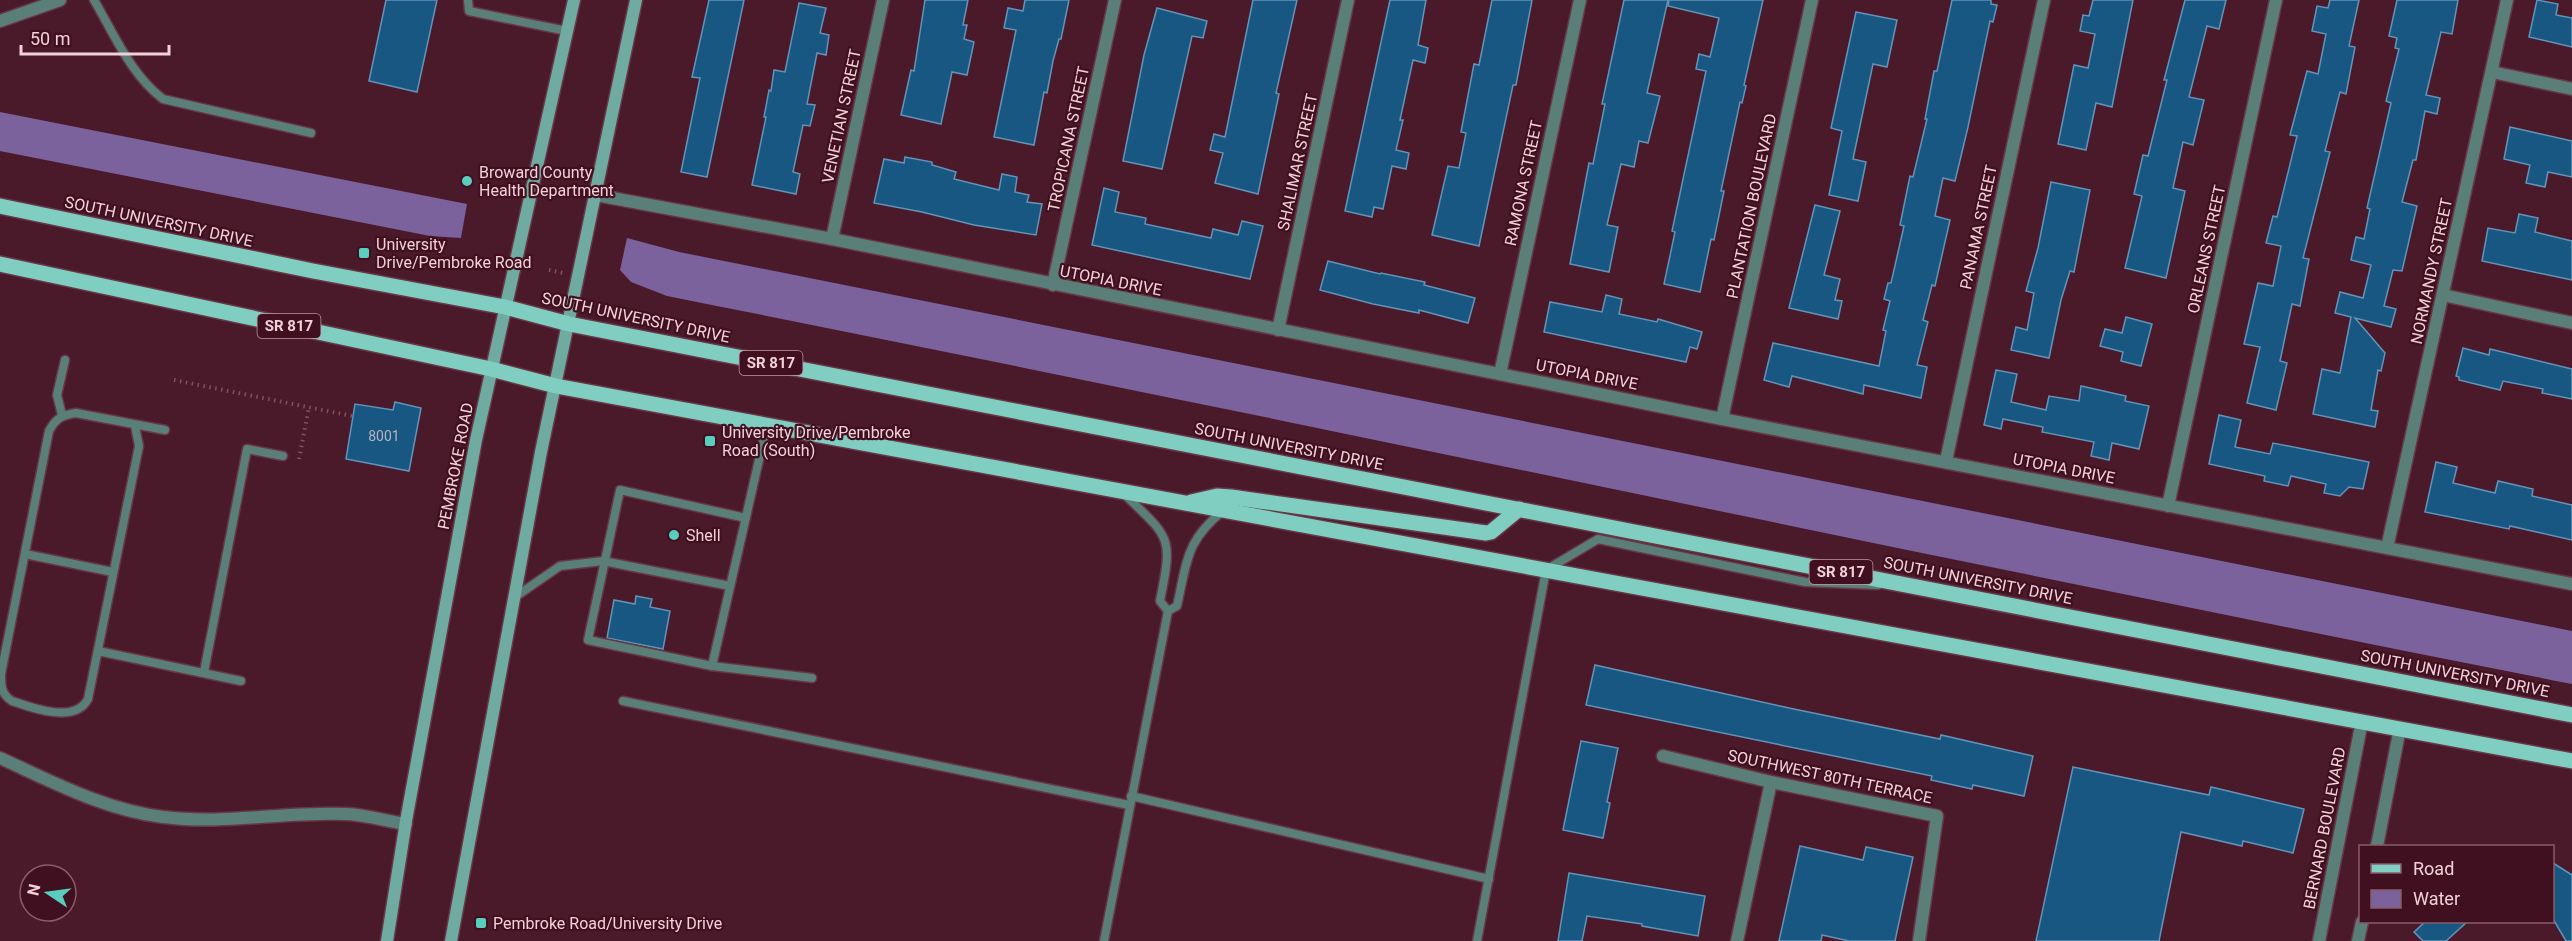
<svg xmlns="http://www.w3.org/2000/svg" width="2572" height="941" font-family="Roboto,sans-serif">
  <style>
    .water { fill: #7b629d }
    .building { fill: #175782; stroke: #6393b8; stroke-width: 1.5 }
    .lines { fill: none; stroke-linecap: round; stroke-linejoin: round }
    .service-casing { stroke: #663746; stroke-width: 11 }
    .minor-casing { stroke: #663746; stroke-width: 15 }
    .secondary-casing { stroke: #663746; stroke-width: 15 }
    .primary-casing { stroke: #663746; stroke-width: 18 }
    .path { stroke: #7e5260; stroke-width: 4; stroke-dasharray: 1.5 4.5; stroke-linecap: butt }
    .service { stroke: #5a7e78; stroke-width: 8 }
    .minor { stroke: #5a7e78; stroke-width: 12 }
    .secondary { stroke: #70aba2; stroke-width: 12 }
    .primary { stroke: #80cec2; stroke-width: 15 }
    .poi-dot { fill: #5acebe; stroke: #401020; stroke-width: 2 }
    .labels { text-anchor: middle; stroke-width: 4.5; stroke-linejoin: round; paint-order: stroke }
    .number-label { font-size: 14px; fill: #bbb2c2 }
    .shield { fill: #401020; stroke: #bd97a1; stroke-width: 1.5 }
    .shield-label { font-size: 15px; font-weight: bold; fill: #f2d1d8 }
    .street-label { font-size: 16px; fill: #f2d1d8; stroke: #401020 }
    .poi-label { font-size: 16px; fill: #f2d1d8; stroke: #401020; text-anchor: start }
  </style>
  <rect width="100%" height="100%" fill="#4b1a2a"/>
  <g class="water">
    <polygon points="0,112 467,204 461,238 430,236 0,151"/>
    <path d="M627 238 679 252 2572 631V684C1936 559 1303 422 667 296L631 282 620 270Z"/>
  </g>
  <g class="building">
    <polygon points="386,0 437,0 417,92 369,81"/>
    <polygon points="709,0 744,0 707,177 681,172 700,78 692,77"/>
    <polygon points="925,0 968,0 963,25 967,25 964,39 974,42 967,75 952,72 941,124 901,115 911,70 914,71"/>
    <polygon points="1025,0 1069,0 1061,39 1059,39 1053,61 1047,93 1044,92 1034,145 994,137 1016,30 1004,28 1008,8 1023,11"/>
    <polygon points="1253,0 1297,0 1276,93 1279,94 1258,194 1215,183 1223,153 1210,150 1214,134 1225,137"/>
    <polygon points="1390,0 1426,0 1418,45 1428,48 1425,63 1413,60 1400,120 1403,120 1396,150 1409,153 1406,169 1392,166 1383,209 1374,207 1372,217 1345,211"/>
    <polygon points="1492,0 1532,0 1516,85 1513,85 1479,246 1432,235 1448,166 1459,168 1466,133 1461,132 1474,64 1479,65"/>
    <polygon points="1624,0 1668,0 1647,93 1660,96 1648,143 1639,141 1634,167 1621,164 1607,225 1618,227 1609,272 1570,264 1589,163 1593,164 1605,104 1602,104"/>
    <polygon points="1669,0 1763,0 1744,85 1746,86 1742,103 1740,102 1721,191 1724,191 1714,240 1711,239 1700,292 1664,284 1675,232 1672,231 1706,71 1696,69 1699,54 1710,57 1719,18 1668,6"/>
    <polygon points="1952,0 1991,0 1991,4 1997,5 1993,22 1990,21 1968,127 1955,181 1943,178 1935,216 1950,220 1935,286 1932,285 1923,320 1928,322 1917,365 1927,367 1921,398 1864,385 1863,394 1792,376 1789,387 1764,380 1773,343 1879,366 1886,331 1883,330 1890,301 1884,299 1888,283 1891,283 1904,226 1900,225 1910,176 1913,177 1927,119 1925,119 1934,71 1937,71"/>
    <polygon points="2093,0 2133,0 2112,107 2096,103 2086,150 2058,144 2074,65 2088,68 2095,34 2080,31 2083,15 2089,16"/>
    <polygon points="2185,0 2226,0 2219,29 2207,26 2189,97 2204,100 2193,145 2183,142 2173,188 2185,191 2166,278 2125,268 2142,196 2134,194 2143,155 2148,156 2167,80 2164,80"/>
    <polygon points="2330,0 2359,0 2349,46 2355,47 2346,94 2340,92 2325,151 2330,152 2303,258 2309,259 2300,306 2292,304 2280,361 2287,363 2276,410 2247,403 2260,347 2244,344 2258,283 2273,286 2281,246 2266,243 2273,216 2277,217 2297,136 2290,135 2307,71 2318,74 2326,34 2312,31 2317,6 2328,8"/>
    <polygon points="2397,0 2458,0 2452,34 2441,32 2426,95 2440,98 2437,114 2425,111 2416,160 2413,160 2402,202 2417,206 2402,271 2393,270 2384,306 2396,309 2391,327 2355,318 2385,353 2381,371 2378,370 2371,410 2378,411 2375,427 2313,414 2322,369 2340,373 2351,317 2335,313 2340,292 2363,298 2371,265 2351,260 2356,237 2364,239 2370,209 2367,208 2391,103 2386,101 2399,49 2395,48 2397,38 2389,36"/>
    <polygon points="2537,0 2558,4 2556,15 2572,18 2572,47 2529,37"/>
    <polygon points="799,3 826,8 820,33 829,35 826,55 817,53 807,104 815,105 810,126 803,125 793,172 800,174 796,194 752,185 766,117 764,117 769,90 771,91 774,70 785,72"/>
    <polygon points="1157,8 1207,21 1203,38 1192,36 1162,169 1123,161 1144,55"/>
    <polygon points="1856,12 1897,20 1887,67 1873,64 1853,159 1866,162 1858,201 1829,195 1842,131 1831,128"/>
    <polygon points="2510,127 2572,141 2572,177 2548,172 2545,187 2526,183 2530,165 2504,159"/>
    <polygon points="905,157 932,162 932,165 956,172 954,179 999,190 1002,174 1017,177 1015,192 1029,195 1027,202 1042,204 1036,235 974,225 922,212 874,203 884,159 904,163"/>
    <polygon points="2051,182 2090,190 2074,272 2070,271 2061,300 2049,358 2011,350 2016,327 2027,330 2034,293 2026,291 2038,248"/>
    <polygon points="1104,188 1119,192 1115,212 1146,218 1145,224 1211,238 1213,229 1238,235 1242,221 1263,226 1250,279 1092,245"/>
    <polygon points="1815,205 1840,211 1824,275 1840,279 1835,300 1842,301 1838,319 1789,308"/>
    <polygon points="2519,214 2538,218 2535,232 2572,241 2572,280 2482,261 2488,228 2515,233"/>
    <polygon points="1328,261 1380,274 1381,273 1425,282 1424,285 1475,298 1468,323 1419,310 1419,313 1373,304 1320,290"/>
    <polygon points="1606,295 1622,299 1619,314 1657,322 1658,319 1702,332 1697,349 1690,347 1686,362 1544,332 1550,302 1602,312"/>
    <polygon points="2126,317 2152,324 2141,366 2121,361 2123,352 2100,346 2105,329 2122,333"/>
    <polygon points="2463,348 2489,355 2490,349 2572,369 2572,399 2542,393 2543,389 2503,381 2500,390 2459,380 2459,377 2456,376"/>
    <polygon points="1996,370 2017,374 2011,402 2046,410 2049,396 2079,401 2081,386 2126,396 2125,401 2149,406 2139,449 2112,443 2109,460 2091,456 2094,442 2042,432 2043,427 2003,419 2001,429 1984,425"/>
    <polygon points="395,402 421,408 409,471 346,459 355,404 393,410"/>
    <polygon points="2219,415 2241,420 2235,447 2270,454 2273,443 2369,462 2363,489 2349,487 2340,496 2324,493 2326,484 2291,476 2288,486 2264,481 2265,476 2209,464"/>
    <polygon points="2436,462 2457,467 2453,483 2495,493 2498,481 2533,489 2532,496 2572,505 2572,540 2510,526 2509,529 2425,512"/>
    <polygon points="636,596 652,599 650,607 670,611 663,649 607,638 614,600 635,604"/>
    <polygon points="1595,665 1789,708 1940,739 1941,735 2033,756 2024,796 1973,785 1972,789 1931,780 1932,776 1586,705"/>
    <polygon points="1581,741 1618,748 1607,802 1610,803 1603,838 1563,830"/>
    <polygon points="2073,767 2209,795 2211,787 2304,809 2293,853 2243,841 2242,846 2181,832 2159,941 2036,941"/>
    <polygon points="1800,846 1863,860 1866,847 1913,857 1895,941 1849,941 1822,935 1821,941 1779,941"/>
    <polygon points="2553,863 2572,875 2572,941 2566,941 2553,919"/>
    <polygon points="1569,873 1705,896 1698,936 1642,926 1642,924 1587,916 1582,941 1558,941"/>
    <polygon points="2426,921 2468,921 2446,941 2423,941 2414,932"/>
  </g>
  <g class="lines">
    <g class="service-casing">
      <g id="service">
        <path d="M94 0C114 34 131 75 163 99L311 133"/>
        <polyline points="468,0 469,11 567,31"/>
        <polyline points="62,415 57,395 65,360"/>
        <path d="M135 426 139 446 88 699C75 724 32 708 12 701 1 694 1 686 1 674L49 431C56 418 62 415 76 413L165 430"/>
        <path d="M1124 494C1171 539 1173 536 1160 601L1168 611"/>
        <polyline points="746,518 620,490 588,640 712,666 767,425"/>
        <polyline points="25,554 113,572"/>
        <polyline points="515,597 560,566 603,561 730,586"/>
        <polyline points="98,651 241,681"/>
        <polyline points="712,666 812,678"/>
        <polyline points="204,672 247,449 283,456"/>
        <polyline points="623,701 1129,805"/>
        <polyline points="1131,796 1489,879"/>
        <path d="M1104 941 1168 611 1177 606C1187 561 1186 540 1224 510"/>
        <polyline points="1477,941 1546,570 1598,539 1805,582 1878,585"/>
      </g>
    </g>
    <g class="minor-casing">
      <g id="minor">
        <polyline points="0,21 60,0"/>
        <polyline points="2492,72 2572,89"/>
        <polyline points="596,195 832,239 1722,419 2572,584"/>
        <polyline points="832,239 883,0"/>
        <polyline points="1053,285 1115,0"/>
        <polyline points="2443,295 2572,323"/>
        <polyline points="1278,330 1348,0"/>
        <polyline points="1500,374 1580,0"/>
        <polyline points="1722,419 1812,0"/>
        <polyline points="1946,461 2044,0"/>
        <polyline points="2168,506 2276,0"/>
        <polyline points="2387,548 2507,0"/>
        <polyline points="1663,756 1771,782 1937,816 1919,941"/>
        <path d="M0 758C53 782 105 810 163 817 225 825 286 811 347 814 366 815 386 821 406 824"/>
        <polyline points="2377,846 2400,728"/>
        <polyline points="1737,941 1771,782"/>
        <polyline points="2319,941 2362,721"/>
        <polyline points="2358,941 2362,922"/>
      </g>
    </g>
    <g class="secondary-casing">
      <g id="secondary">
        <polyline points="387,941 406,821 476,440 574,0"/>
        <polyline points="451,941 541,452 636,0"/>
      </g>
    </g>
    <g class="primary-casing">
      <g id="primary">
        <polyline points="0,206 313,271 505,307 569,324 2572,715"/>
        <polyline points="0,264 491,369 556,386 2572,761"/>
        <polyline points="1191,502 1217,496 1231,497 1486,533 1491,532 1519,509"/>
      </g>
    </g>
    <g class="path">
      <polyline points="549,270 563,273"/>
      <polyline points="174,380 352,416"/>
      <polyline points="299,459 309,407"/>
    </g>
    <use href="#service" class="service"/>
    <use href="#minor" class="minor"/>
    <use href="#secondary" class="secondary"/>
    <use href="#primary" class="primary"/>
  </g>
  <g class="poi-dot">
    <circle cx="467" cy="181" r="6"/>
    <rect x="358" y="247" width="12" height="12" rx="3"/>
    <rect x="704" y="435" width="12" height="12" rx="3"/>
    <circle cx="674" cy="535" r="6"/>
    <rect x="475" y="917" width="12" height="12" rx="3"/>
  </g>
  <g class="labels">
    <g class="number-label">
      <text x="384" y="441">8001</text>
    </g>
    <g class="shield">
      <rect x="257.5" y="314" width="63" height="24" rx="4.5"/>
      <rect x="739.5" y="351" width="63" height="24" rx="4.5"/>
      <rect x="1809.5" y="560" width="63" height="24" rx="4.5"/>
    </g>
    <g class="shield-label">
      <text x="289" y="331">SR 817</text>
      <text x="771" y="368">SR 817</text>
      <text x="1841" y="577">SR 817</text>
    </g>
    <g class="street-label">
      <text transform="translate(841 116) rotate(-78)" y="6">VENETIAN STREET</text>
      <text transform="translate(1068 139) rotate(-78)" y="6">TROPICANA STREET</text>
      <text transform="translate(1297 162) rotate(-78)" y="6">SHALIMAR STREET</text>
      <text transform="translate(1523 183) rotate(-78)" y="6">RAMONA STREET</text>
      <text transform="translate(1751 206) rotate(-78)" y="6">PLANTATION BOULEVARD</text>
      <text transform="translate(159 221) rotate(12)" y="6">SOUTH UNIVERSITY DRIVE</text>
      <text transform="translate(1978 227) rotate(-78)" y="6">PANAMA STREET</text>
      <text transform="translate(2206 249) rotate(-78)" y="6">ORLEANS STREET</text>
      <text transform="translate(2431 271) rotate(-78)" y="6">NORMANDY STREET</text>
      <text transform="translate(1111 280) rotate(11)" y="6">UTOPIA DRIVE</text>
      <text transform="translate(636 317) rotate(12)" y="6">SOUTH UNIVERSITY DRIVE</text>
      <text transform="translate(1587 374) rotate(11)" y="6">UTOPIA DRIVE</text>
      <text transform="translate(1289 446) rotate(11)" y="6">SOUTH UNIVERSITY DRIVE</text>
      <text transform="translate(455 466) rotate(-79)" y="6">PEMBROKE ROAD</text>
      <text transform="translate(2064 468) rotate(11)" y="6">UTOPIA DRIVE</text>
      <text transform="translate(1978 580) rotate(11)" y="6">SOUTH UNIVERSITY DRIVE</text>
      <text transform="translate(2455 673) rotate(11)" y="6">SOUTH UNIVERSITY DRIVE</text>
      <text transform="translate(1830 776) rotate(12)" y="6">SOUTHWEST 80TH TERRACE</text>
      <text transform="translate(2324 828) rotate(-79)" y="6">BERNARD BOULEVARD</text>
    </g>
    <g class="poi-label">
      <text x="479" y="178">Broward County<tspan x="479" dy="18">Health Department</tspan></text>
      <text x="376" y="250">University<tspan x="376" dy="18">Drive/Pembroke Road</tspan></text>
      <text x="722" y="438">University Drive/Pembroke<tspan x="722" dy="18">Road (South)</tspan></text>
      <text x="686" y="541">Shell</text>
      <text x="493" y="929">Pembroke Road/University Drive</text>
    </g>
  </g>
  <rect x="2359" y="845" width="195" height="78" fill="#401020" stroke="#875d6a" stroke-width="1.5"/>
  <rect x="2371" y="864" width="30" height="9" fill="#80cec2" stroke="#875d6a" stroke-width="1.5"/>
  <text x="2413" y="875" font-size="18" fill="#f2d1d8">Road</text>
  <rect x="2371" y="890" width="30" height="18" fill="#7b629d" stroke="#875d6a" stroke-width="1.5"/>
  <text x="2413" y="905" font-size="18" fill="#f2d1d8">Water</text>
  <g transform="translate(48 893) rotate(283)"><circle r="28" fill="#401020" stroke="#875d6a" stroke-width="1.5"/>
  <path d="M0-4.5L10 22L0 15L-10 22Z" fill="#5acebe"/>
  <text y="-9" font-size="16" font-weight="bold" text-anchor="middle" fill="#f2d1d8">N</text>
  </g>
  <path d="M21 45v9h148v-9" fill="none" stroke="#f2d1d8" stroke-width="3"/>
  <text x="30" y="45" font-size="18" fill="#f2d1d8" stroke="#401020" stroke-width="4.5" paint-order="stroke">50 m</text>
</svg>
